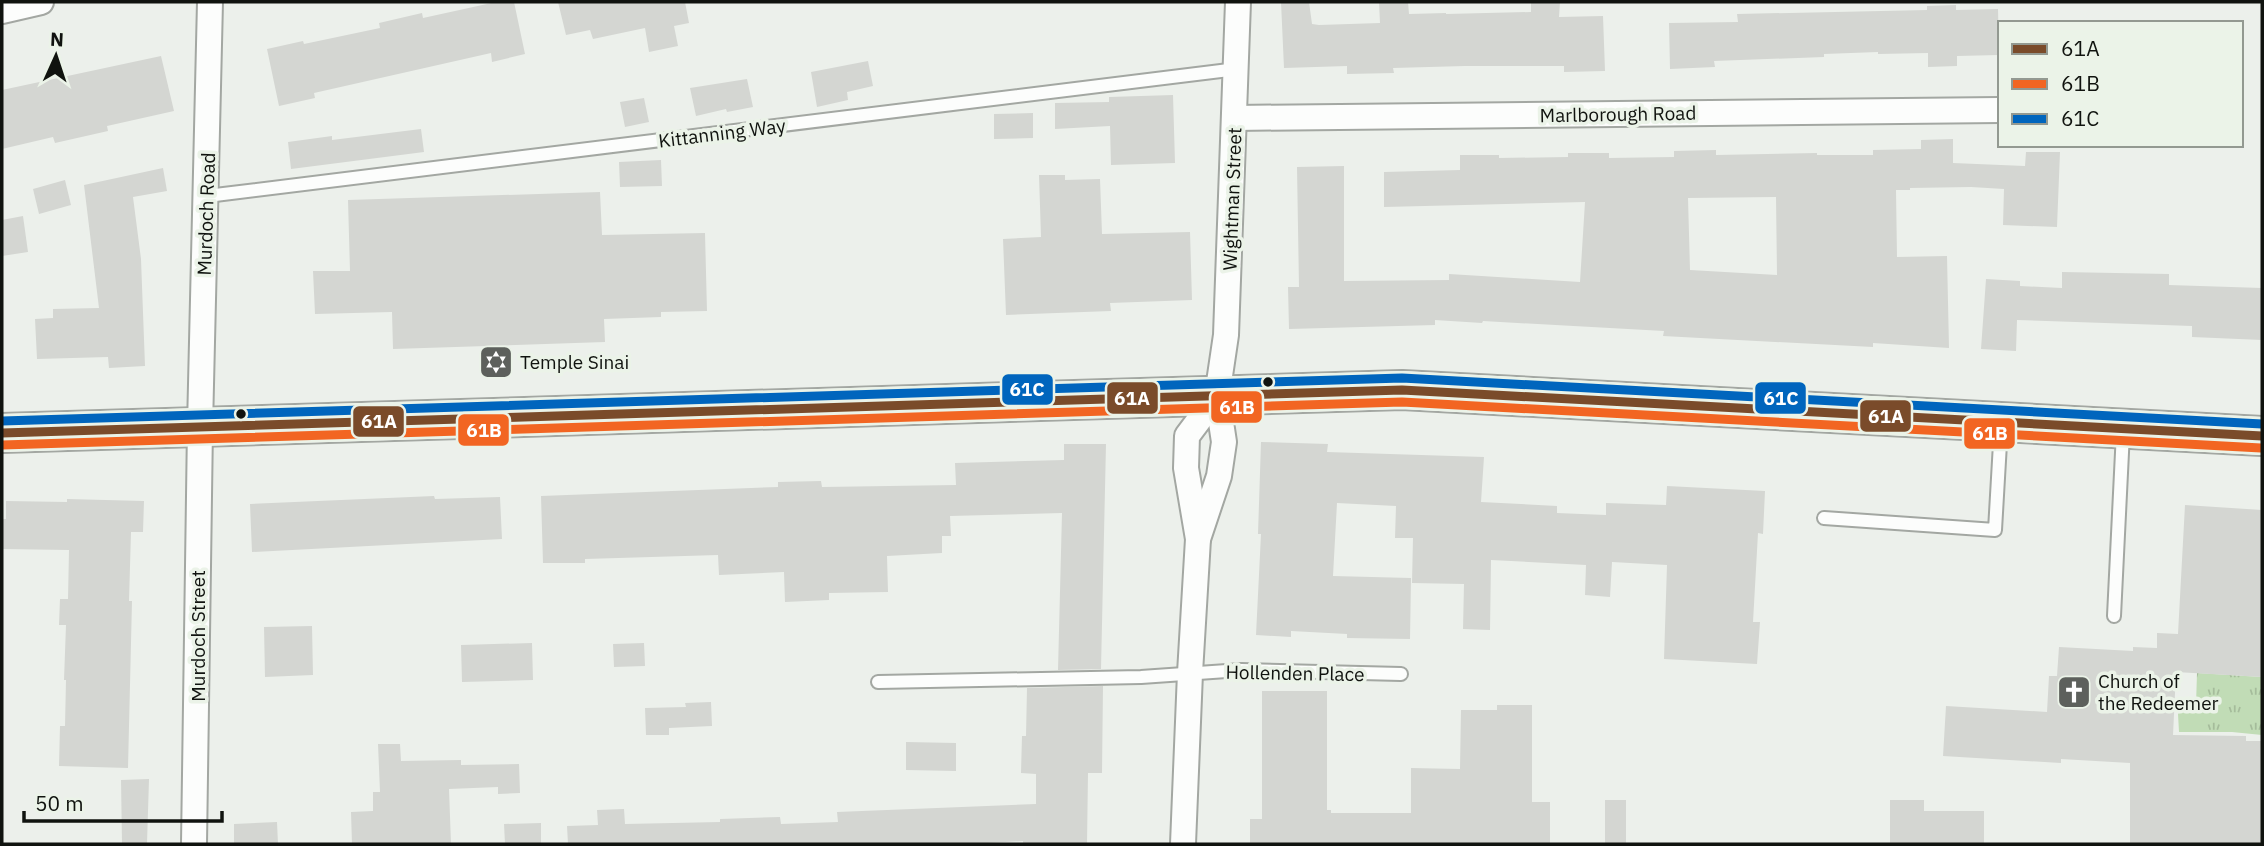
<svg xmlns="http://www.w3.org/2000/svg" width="2264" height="846" font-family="'IBM Plex Sans',sans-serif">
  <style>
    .park { fill: url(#park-tufts) }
    .building { fill: #d4d6d2; fill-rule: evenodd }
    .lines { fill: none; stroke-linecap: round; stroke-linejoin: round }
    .service-casing { stroke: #a3a7a2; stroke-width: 16 }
    .minor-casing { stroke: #a3a7a2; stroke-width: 28 }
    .primary-casing { stroke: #a3a7a2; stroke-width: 42 }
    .service { stroke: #fcfdfc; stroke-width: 12 }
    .minor { stroke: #fcfdfc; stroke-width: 24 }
    .primary { stroke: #fcfdfc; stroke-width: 38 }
    .bus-1-casing { stroke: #ebf3e8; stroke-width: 14 }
    .bus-2-casing { stroke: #ebf3e8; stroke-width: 14 }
    .bus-3-casing { stroke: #ebf3e8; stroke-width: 14 }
    .bus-1 { stroke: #7a4b2a; stroke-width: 9 }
    .bus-2 { stroke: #f26522; stroke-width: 9 }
    .bus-3 { stroke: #0065bd; stroke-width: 9 }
    .bus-dot { fill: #10130f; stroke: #ebf3e8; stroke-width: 2.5 }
    .labels { text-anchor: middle; stroke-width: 7; stroke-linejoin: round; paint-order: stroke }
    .street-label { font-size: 19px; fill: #10130f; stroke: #ebf3e8 }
    .poi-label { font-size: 19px; fill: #10130f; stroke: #ebf3e8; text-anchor: start }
    .line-badge { stroke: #ebf3e8; stroke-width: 2.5 }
    .badge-label { font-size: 19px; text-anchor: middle; font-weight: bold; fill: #fff }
  </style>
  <defs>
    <pattern id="park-tufts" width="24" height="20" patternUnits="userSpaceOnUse" patternTransform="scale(1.75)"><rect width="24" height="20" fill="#c1dcb6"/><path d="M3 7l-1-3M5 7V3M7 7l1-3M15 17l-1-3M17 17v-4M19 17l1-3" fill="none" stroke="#a5bc9b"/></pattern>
  </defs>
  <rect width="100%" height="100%" fill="#ecf0eb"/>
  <polygon class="park" points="2197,673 2262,677 2262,735 2232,732 2179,732 2178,714 2183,706 2196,705"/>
  <g class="building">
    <polygon points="496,2 514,2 525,54 492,62 491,53 314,93 315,98 279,106 267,49 303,41 304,44 380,28 379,23 422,13 423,18"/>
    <polygon points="558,2 685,2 689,23 674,26 678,46 649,52 645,28 593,39 590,30 566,35"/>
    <polygon points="1281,2 1309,2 1312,24 1319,25 1380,23 1379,2 1408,2 1409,14 1446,13 1446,14 1531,12 1531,2 1560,2 1559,17 1603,16 1605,71 1564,72 1564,66 1465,66 1393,68 1394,73 1347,74 1347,66 1284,68"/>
    <polygon points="1956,5 1956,10 1998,9 1999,55 1957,56 1957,66 1928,67 1928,53 1878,54 1878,52 1824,54 1824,57 1714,61 1715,67 1670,69 1669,23 1738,22 1737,14 1927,10 1927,6"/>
    <polygon points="161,56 174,111 107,126 108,131 55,143 53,137 2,149 2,90"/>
    <polygon points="868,61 873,86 847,92 848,100 817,107 811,72"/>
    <polygon points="747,79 753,107 727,112 726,109 696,116 690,88"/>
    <polygon points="1173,95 1175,163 1111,165 1110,126 1055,129 1055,103 1109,102 1109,97"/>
    <polygon points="644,98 649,122 625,127 620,102"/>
    <polygon points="1033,113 1033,138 994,139 994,114"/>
    <polygon points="421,129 424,152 291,169 288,142 332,136 332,140"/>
    <path d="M1953 139V163L2025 166 2026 152H2060L2057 227 2003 225 2004 189 1971 187 1910 188V190H1896L1897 257 1947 256 1949 348 1873 343V347L1663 336 1664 331 1483 321 1482 323 1435 320V325L1289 329 1288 287H1299L1297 167 1344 166V281L1449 280V274L1580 282 1585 202 1384 207V172L1460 170V155H1499V158L1568 157V153H1609V158L1674 157V151L1716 150V155L1817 153V155H1873V150L1921 149V140ZM1776 197 1777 275 1690 270 1688 198Z"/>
    <polygon points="661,160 662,186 620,187 619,162"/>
    <polygon points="163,168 167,191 133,197 141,259 145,366 109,368 108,357 37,359 35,319 53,318 53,309 99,308 84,185"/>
    <polygon points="1039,175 1065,175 1065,180 1100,179 1102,234 1190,232 1192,300 1110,303 1111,311 1006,315 1003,239 1041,237"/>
    <polygon points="65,180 71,205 39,214 33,189"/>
    <polygon points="600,192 602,235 705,233 707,311 661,312 661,317 604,319 605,342 393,349 392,312 315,314 313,271 350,271 348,200"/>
    <polygon points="23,216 28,252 2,256 2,220"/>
    <polygon points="2062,272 2169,274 2169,285 2262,288 2262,340 2192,337 2192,326 2017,320 2016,351 1981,349 1986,279 2020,281 2020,286 2062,288"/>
    <polygon points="1261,442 1328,444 1327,452 1484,457 1481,502 1557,506 1557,513 1606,515 1606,503 1666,505 1667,486 1765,491 1763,534 1758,533 1753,622 1760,622 1757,664 1664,659 1667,565 1612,562 1610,597 1585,595 1586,565 1491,560 1490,630 1463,629 1464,584 1412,583 1413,538 1395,538 1396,506 1337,503 1333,576 1411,578 1410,639 1347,638 1347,634 1291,631 1291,637 1256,635 1261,534 1258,534"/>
    <polygon points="1064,444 1106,444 1101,669 1058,670 1062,513 950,516 951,536 942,536 942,553 887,556 888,592 829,593 829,600 785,602 784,572 719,575 718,555 585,559 585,563 543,563 541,496 778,487 778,482 821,481 822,487 956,485 955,463 1064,460"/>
    <polygon points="434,496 435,499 500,497 502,539 252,552 250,504"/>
    <polygon points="67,499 144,501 143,532 131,532 129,601 132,601 128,768 59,766 60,726 65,726 66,680 64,680 66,625 59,625 60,599 68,599 69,550 2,549 2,519 6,519 6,501 67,502"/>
    <polygon points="2185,505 2262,510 2262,677 2176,672 2173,735 2246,736 2246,741 2262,741 2262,844 2130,844 2130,763 2061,759 2061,763 1943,756 1946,706 2047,712 2049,676 2057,676 2059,647 2133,651 2133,647 2157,648 2157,633 2178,634"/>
    <polygon points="312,626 313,675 265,677 264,627"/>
    <polygon points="532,643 533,680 462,682 461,645"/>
    <polygon points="644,643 645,666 614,667 613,644"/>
    <polygon points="1103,686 1102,773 1088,773 1087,844 1023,844 1023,841 970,844 568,844 567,826 598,825 597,810 624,809 625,824 720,822 720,819 780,817 781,824 838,822 837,812 1036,804 1036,774 1021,773 1022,736 1026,736 1027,688"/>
    <polygon points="1262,691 1327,691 1327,810 1331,810 1331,813 1411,813 1411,768 1460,769 1461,710 1497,710 1497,705 1532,705 1532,802 1550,802 1550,844 1250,844 1250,819 1262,819"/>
    <polygon points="711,702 712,726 669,728 669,735 646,735 645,708 686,707 685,703"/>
    <polygon points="906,742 956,743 956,771 906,770"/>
    <polygon points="378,744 400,744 401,761 461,760 461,765 519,764 520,793 498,794 498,787 449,789 451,844 352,844 351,812 373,811 373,792 380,792"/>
    <polygon points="149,779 147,844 122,844 121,780"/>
    <rect x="1605" y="800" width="21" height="44"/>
    <polygon points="1890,800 1924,800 1924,811 1984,811 1984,844 1890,844"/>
    <polygon points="277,822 278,844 234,844 234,824"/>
    <polygon points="541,823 541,844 505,844 504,824"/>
  </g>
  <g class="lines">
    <g class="service-casing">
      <g id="service">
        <polyline points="207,196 1237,69"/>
        <polyline points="1824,518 1995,530 2001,426"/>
        <polyline points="2114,616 2123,432"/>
        <polyline points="878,682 1141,677 1241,670 1401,674"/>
      </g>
    </g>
    <g class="minor-casing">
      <g id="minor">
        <polyline points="2,11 41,2"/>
        <polyline points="1235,118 2000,110"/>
        <polyline points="1198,539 1219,476 1224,442 1217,396 1226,335 1238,2"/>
        <polyline points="194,844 200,427 210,2"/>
        <polyline points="1183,844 1190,673 1198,539 1186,468 1187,436 1217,396"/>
      </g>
    </g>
    <g class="primary-casing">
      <polyline id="primary" points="2,433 1402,390 2262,436"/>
    </g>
    <use href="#service" class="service"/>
    <use href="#minor" class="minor"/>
    <use href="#primary" class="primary"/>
    <g class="bus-1-casing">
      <polyline id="bus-1" points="2,433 1402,390 2262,436"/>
    </g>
    <g class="bus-2-casing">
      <polyline id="bus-2" points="2,445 1402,402 2261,448"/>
    </g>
    <g class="bus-3-casing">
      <polyline id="bus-3" points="2,421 1402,378 2262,424"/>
    </g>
    <use href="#bus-1" class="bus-1"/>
    <use href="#bus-2" class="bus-2"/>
    <use href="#bus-3" class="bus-3"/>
  </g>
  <defs>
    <g id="synagogue-square" transform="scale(1.75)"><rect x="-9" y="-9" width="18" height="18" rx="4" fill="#5d605c" stroke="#ebf3e8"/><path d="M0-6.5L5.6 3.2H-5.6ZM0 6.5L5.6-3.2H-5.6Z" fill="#fff"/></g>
    <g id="church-square" transform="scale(1.75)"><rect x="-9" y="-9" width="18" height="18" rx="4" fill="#5d605c" stroke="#ebf3e8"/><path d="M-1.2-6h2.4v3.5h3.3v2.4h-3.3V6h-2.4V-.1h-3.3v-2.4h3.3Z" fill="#fff"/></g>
  </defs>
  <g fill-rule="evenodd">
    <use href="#synagogue-square" x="496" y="362"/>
    <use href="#church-square" x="2074" y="692"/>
  </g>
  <g class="bus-dot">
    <circle cx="1268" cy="382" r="6"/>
    <circle cx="241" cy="414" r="6"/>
  </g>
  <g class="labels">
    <g class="street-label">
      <text transform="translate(1618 114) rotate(-1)" y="7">Marlborough Road</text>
      <text transform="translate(722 133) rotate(-7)" y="7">Kittanning Way</text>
      <text transform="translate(1232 199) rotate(-88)" y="7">Wightman Street</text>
      <text transform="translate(206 214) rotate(-88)" y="7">Murdoch Road</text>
      <text transform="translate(198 636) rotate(-90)" y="7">Murdoch Street</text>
      <text transform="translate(1295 673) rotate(1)" y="7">Hollenden Place</text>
    </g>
    <g class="poi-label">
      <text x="520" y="369">Temple Sinai</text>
      <text x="2098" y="688">Church of<tspan x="2098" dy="22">the Redeemer</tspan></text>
    </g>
  </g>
  <g class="line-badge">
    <rect x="1001" y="373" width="53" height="33" rx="7" fill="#0065bd"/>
    <rect x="1754" y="381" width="53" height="34" rx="7" fill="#0065bd"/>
    <rect x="1106" y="381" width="53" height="34" rx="7" fill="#7a4b2a"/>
    <rect x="1210" y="390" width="53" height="34" rx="7" fill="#f26522"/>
    <rect x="1859" y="399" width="53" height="34" rx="7" fill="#7a4b2a"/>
    <rect x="352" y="405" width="53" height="33" rx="7" fill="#7a4b2a"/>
    <rect x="457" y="413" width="53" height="34" rx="7" fill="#f26522"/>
    <rect x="1963" y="417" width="53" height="33" rx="7" fill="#f26522"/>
  </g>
  <g class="badge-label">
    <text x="1027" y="396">61C</text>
    <text x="1781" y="405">61C</text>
    <text x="1132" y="405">61A</text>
    <text x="1237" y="414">61B</text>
    <text x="1886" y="423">61A</text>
    <text x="379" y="428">61A</text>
    <text x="484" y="437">61B</text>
    <text x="1990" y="440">61B</text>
  </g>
  <rect width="2264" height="846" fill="none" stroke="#10130f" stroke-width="7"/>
  <rect x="1998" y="21" width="245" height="126" fill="#ebf3e8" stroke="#939991" stroke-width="2"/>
  <rect x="2012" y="44" width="35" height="10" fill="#7a4b2a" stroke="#939991" stroke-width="2"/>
  <text x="2061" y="56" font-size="21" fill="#10130f">61A</text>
  <rect x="2012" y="79" width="35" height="10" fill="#f26522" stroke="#939991" stroke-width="2"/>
  <text x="2061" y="91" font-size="21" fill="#10130f">61B</text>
  <rect x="2012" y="114" width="35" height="10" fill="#0065bd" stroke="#939991" stroke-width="2"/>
  <text x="2061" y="126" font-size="21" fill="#10130f">61C</text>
  <g transform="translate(56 56) rotate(3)" stroke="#ebf3e8" stroke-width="5" paint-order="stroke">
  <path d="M0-5L12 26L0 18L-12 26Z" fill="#10130f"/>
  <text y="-10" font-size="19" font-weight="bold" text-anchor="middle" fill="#10130f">N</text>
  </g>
  <path d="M24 811v10h198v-10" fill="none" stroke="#10130f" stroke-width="3.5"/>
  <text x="35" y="811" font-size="21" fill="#10130f" stroke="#ebf3e8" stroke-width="5" paint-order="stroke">50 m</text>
</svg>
